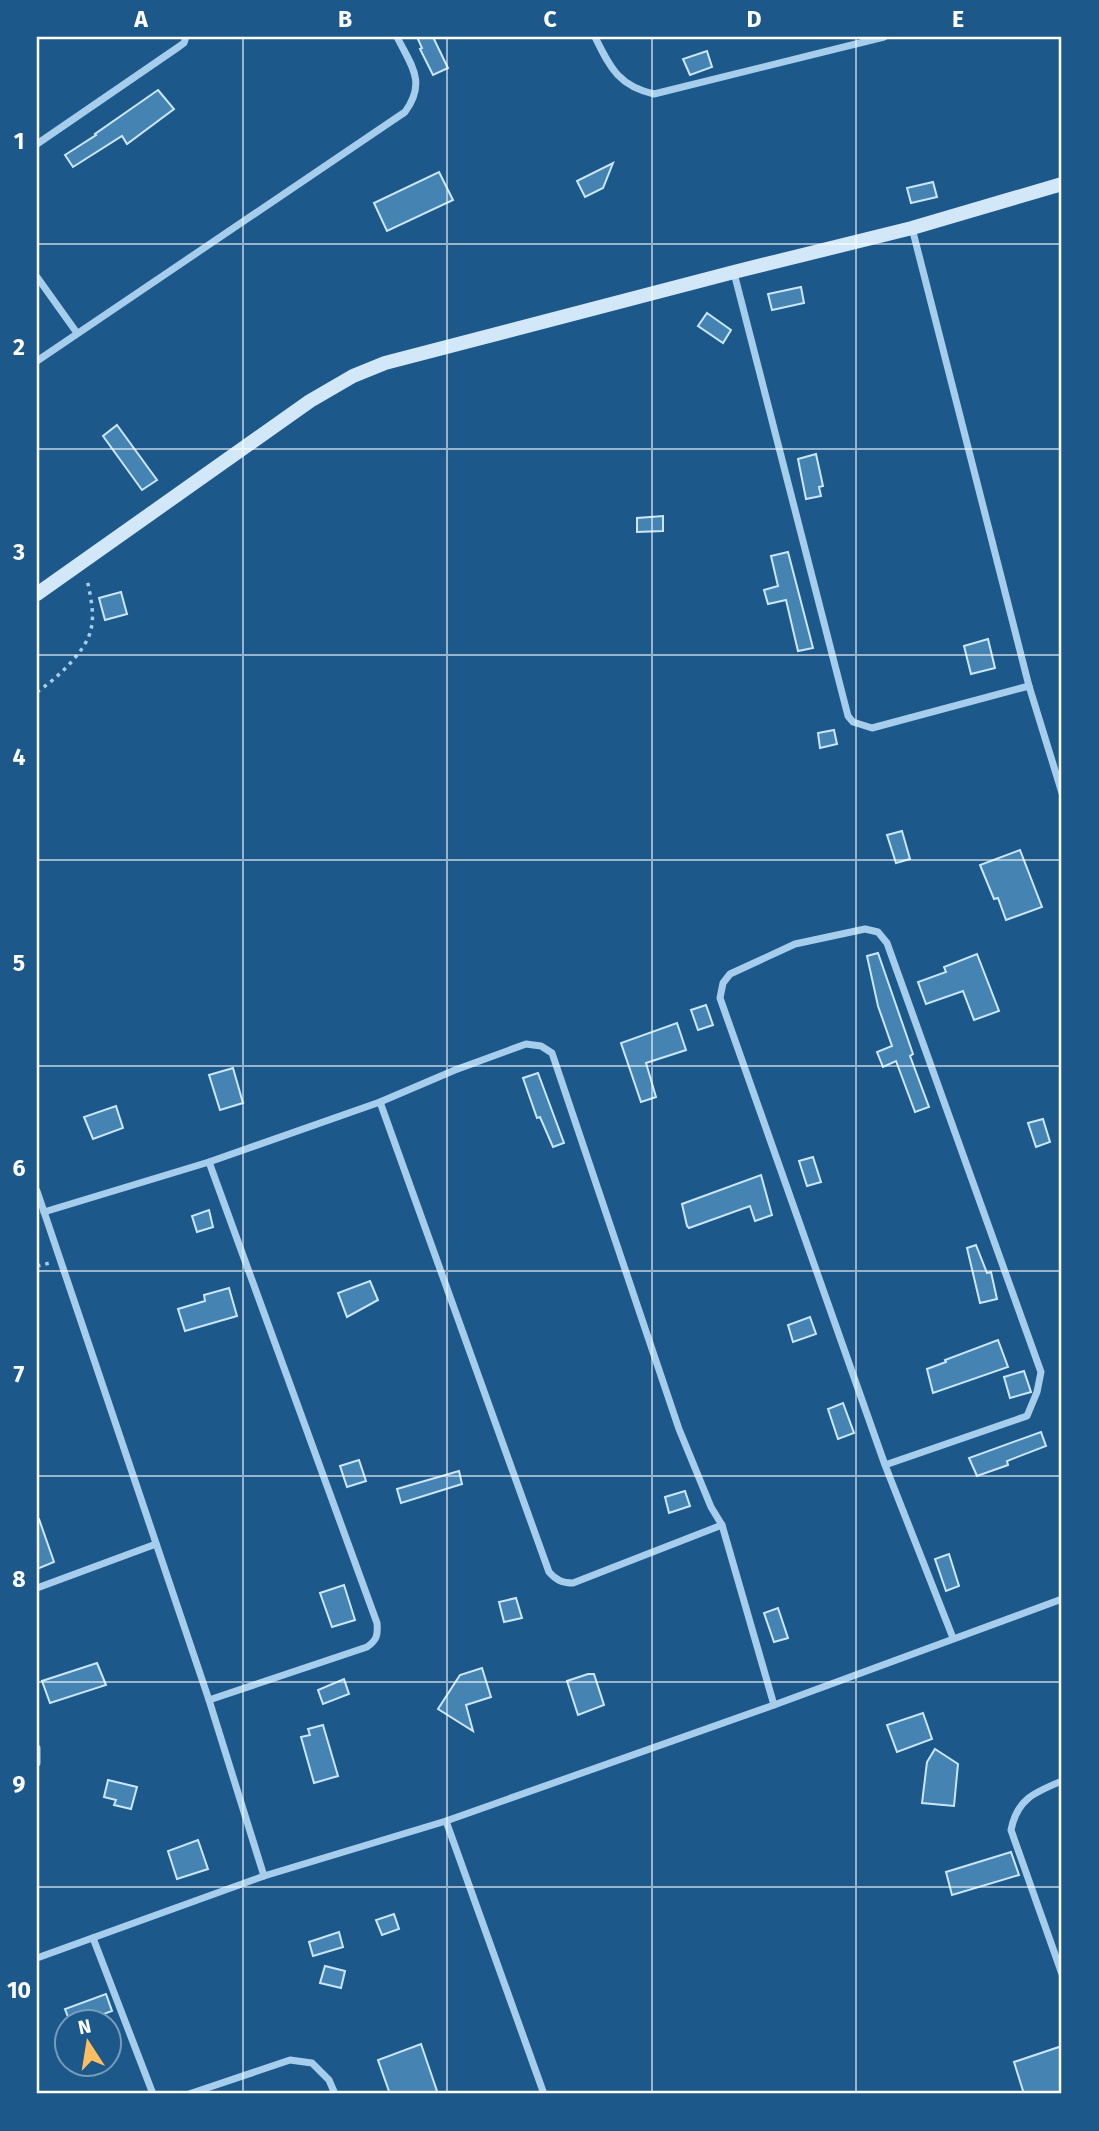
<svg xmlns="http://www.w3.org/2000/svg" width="1099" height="2131" font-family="'Fira Sans',sans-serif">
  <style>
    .building { fill: #4483b2; stroke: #cbe6f9; stroke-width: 2 }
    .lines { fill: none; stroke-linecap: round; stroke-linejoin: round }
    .path { stroke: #a6ceec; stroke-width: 3.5; stroke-dasharray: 3.5 5; stroke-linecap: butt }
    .street { stroke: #a6ceec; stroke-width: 7 }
    .secondary { stroke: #d2e8f9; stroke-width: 14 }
    .grid { fill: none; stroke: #fff; stroke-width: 2; stroke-opacity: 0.55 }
    .neatline { fill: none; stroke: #fff; stroke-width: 2.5 }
    .grid-label { font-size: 23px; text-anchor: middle; font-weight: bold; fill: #fff }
  </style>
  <rect width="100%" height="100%" fill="#1c598a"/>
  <g class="building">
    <polygon points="417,37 433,37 448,68 433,75 420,49 422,48"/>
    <polygon points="707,51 712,67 690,75 683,59"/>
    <polygon points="158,90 174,109 127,144 122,136 73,167 65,155 96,135 95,134"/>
    <polygon points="613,163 603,188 585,197 577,181"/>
    <polygon points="439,172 453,200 387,231 374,203"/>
    <polygon points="933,182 937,197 911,203 907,188"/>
    <polygon points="801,287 804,303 772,310 768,294"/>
    <polygon points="707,313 731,330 723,343 698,326"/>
    <polygon points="117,425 157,480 142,490 103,436"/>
    <polygon points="816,454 823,486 819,487 821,496 806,499 798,459"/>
    <polygon points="663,516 663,531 637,532 637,518"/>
    <polygon points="788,552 813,648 798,651 786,600 768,604 764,590 778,586 771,556"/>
    <polygon points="121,592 127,614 105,620 99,598"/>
    <polygon points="988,639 995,668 971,674 964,646"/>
    <polygon points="834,730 837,744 820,748 818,733"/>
    <polygon points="902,831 910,859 896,863 887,835"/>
    <polygon points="1020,850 1042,907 1006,920 998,898 994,899 980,865"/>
    <polygon points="878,953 913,1054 910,1056 929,1107 915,1112 896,1061 883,1067 877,1052 892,1046 878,1006 867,956"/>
    <polygon points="977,954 999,1011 974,1020 963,991 926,1004 918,982 946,972 944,967"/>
    <polygon points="706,1005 713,1025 698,1030 691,1010"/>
    <polygon points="677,1023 686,1050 646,1063 656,1097 641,1102 621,1043"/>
    <polygon points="233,1068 243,1103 220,1110 209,1075"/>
    <polygon points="538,1073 564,1143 553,1147 540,1117 537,1118 523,1078"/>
    <polygon points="116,1106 123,1128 93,1139 84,1117"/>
    <polygon points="1043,1119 1050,1142 1036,1147 1028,1123"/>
    <polygon points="813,1157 821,1182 807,1186 799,1161"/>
    <polygon points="761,1175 772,1215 755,1221 750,1206 689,1228 687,1226 682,1204"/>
    <polygon points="209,1210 213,1227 197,1232 192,1216"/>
    <polygon points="976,1245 987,1273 991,1272 997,1299 980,1303 967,1248"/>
    <polygon points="370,1281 378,1300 347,1317 338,1293"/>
    <polygon points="229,1288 237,1316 185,1331 178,1309 205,1301 204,1295"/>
    <polygon points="810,1317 816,1334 793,1342 788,1325"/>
    <polygon points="998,1340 1008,1367 933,1393 927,1369 946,1362 945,1360"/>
    <polygon points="1024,1371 1031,1392 1010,1398 1004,1377"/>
    <polygon points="843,1403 854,1433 838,1439 828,1409"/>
    <polygon points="1041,1432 1046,1446 1007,1461 1008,1465 977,1476 969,1458"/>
    <polygon points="359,1460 366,1481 347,1487 340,1466"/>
    <polygon points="459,1471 462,1484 401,1503 397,1489"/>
    <polygon points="685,1491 690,1506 669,1513 665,1497"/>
    <polygon points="37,1519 39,1519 54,1562 37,1569"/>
    <polygon points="949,1554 959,1586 946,1591 935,1559"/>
    <polygon points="344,1585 355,1620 332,1627 320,1593"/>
    <polygon points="516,1598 522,1618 504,1622 499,1602"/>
    <polygon points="778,1608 788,1638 774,1642 764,1613"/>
    <polygon points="97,1663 106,1685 50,1703 42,1681"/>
    <polygon points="482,1668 491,1697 466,1705 473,1731 438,1709 460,1675"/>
    <polygon points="588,1674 594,1674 604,1705 578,1715 567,1681"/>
    <polygon points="344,1679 349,1694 323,1704 318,1690"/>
    <polygon points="923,1713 932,1739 897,1752 887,1725"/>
    <polygon points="323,1725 338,1776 314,1783 301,1737 310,1735 308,1729"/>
    <polygon points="935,1749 958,1764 954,1806 922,1803 927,1762"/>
    <polygon points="108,1780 137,1787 131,1809 114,1805 116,1800 104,1797"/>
    <polygon points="198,1840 208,1869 177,1879 168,1851"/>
    <polygon points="1011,1852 1019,1875 952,1895 946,1872"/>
    <polygon points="394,1914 399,1929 382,1935 376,1920"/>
    <polygon points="339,1932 343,1947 313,1956 309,1942"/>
    <polygon points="325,1966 345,1971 341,1988 320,1983"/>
    <polygon points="106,1994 112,2011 98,2016 100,2022 70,2022 65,2009"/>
    <polygon points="421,2044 438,2094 390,2094 378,2060"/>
    <polygon points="1062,2046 1062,2094 1024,2094 1014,2062"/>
  </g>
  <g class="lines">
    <g class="path">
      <path d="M37 692C55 680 87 651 91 629 95 614 90 594 87 579"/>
      <polyline points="37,1266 50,1263"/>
    </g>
    <g class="street">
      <path d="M595 37C610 67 618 86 654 94L884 37"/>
      <polyline points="37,144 177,48 184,43 186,37"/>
      <polyline points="912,228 1029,686 1062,793"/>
      <polyline points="734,273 848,716 853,722 872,728 1029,686"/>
      <polyline points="37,277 77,333"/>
      <path d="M37 361 405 112C427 82 411 65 397 37"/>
      <path d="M380 1102 549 1572C556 1580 562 1583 573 1583L722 1525"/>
      <path d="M209 1162 377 1623C378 1635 377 1640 367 1647L209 1700"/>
      <polyline points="37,1191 209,1700 264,1876"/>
      <polyline points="44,1212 209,1162 380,1102 455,1070 526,1044 541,1046 552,1053 679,1429 711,1507 722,1525 774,1705"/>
      <polyline points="885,1465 1027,1416 1037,1392 1041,1372 887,943 878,932 865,929 795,944 730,974 723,983 720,998 885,1465 953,1638"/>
      <polyline points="37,1588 156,1544"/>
      <polyline points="37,1748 37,1763"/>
      <path d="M1062 1781C1035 1792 1017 1799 1011 1830L1062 1974"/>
      <polyline points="446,1821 544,2094"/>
      <polyline points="93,1938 153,2094"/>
      <polyline points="37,1958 264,1876 446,1821 774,1705 1062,1599"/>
      <polyline points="189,2094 290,2060 312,2063 329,2080 335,2094"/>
    </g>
    <polyline class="secondary" points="37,594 310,401 353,376 385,363 734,272 912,228 1062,184"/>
  </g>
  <path class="grid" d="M243 37V2094M447 37V2094M652 37V2094M856 37V2094M37 244H1062M37 449H1062M37 655H1062M37 860H1062M37 1066H1062M37 1271H1062M37 1476H1062M37 1682H1062M37 1887H1062"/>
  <rect width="1099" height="2131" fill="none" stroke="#1c598a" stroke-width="77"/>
  <g transform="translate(88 2043) rotate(348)"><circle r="33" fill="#1c598a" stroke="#779bb9" stroke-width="2"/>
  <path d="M0-5L12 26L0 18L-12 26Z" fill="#fdbe63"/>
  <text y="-10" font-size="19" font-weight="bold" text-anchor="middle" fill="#ffffff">N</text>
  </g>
  <rect x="38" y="38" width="1022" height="2054" class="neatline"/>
  <g class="grid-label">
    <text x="141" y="27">A</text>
    <text x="345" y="27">B</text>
    <text x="550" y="27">C</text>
    <text x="754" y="27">D</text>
    <text x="958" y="27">E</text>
    <text x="19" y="149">1</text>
    <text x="19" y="355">2</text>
    <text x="19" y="560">3</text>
    <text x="19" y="765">4</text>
    <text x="19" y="971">5</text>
    <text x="19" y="1176">6</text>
    <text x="19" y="1382">7</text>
    <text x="19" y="1587">8</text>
    <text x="19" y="1792">9</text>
    <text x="19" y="1998">10</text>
  </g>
</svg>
